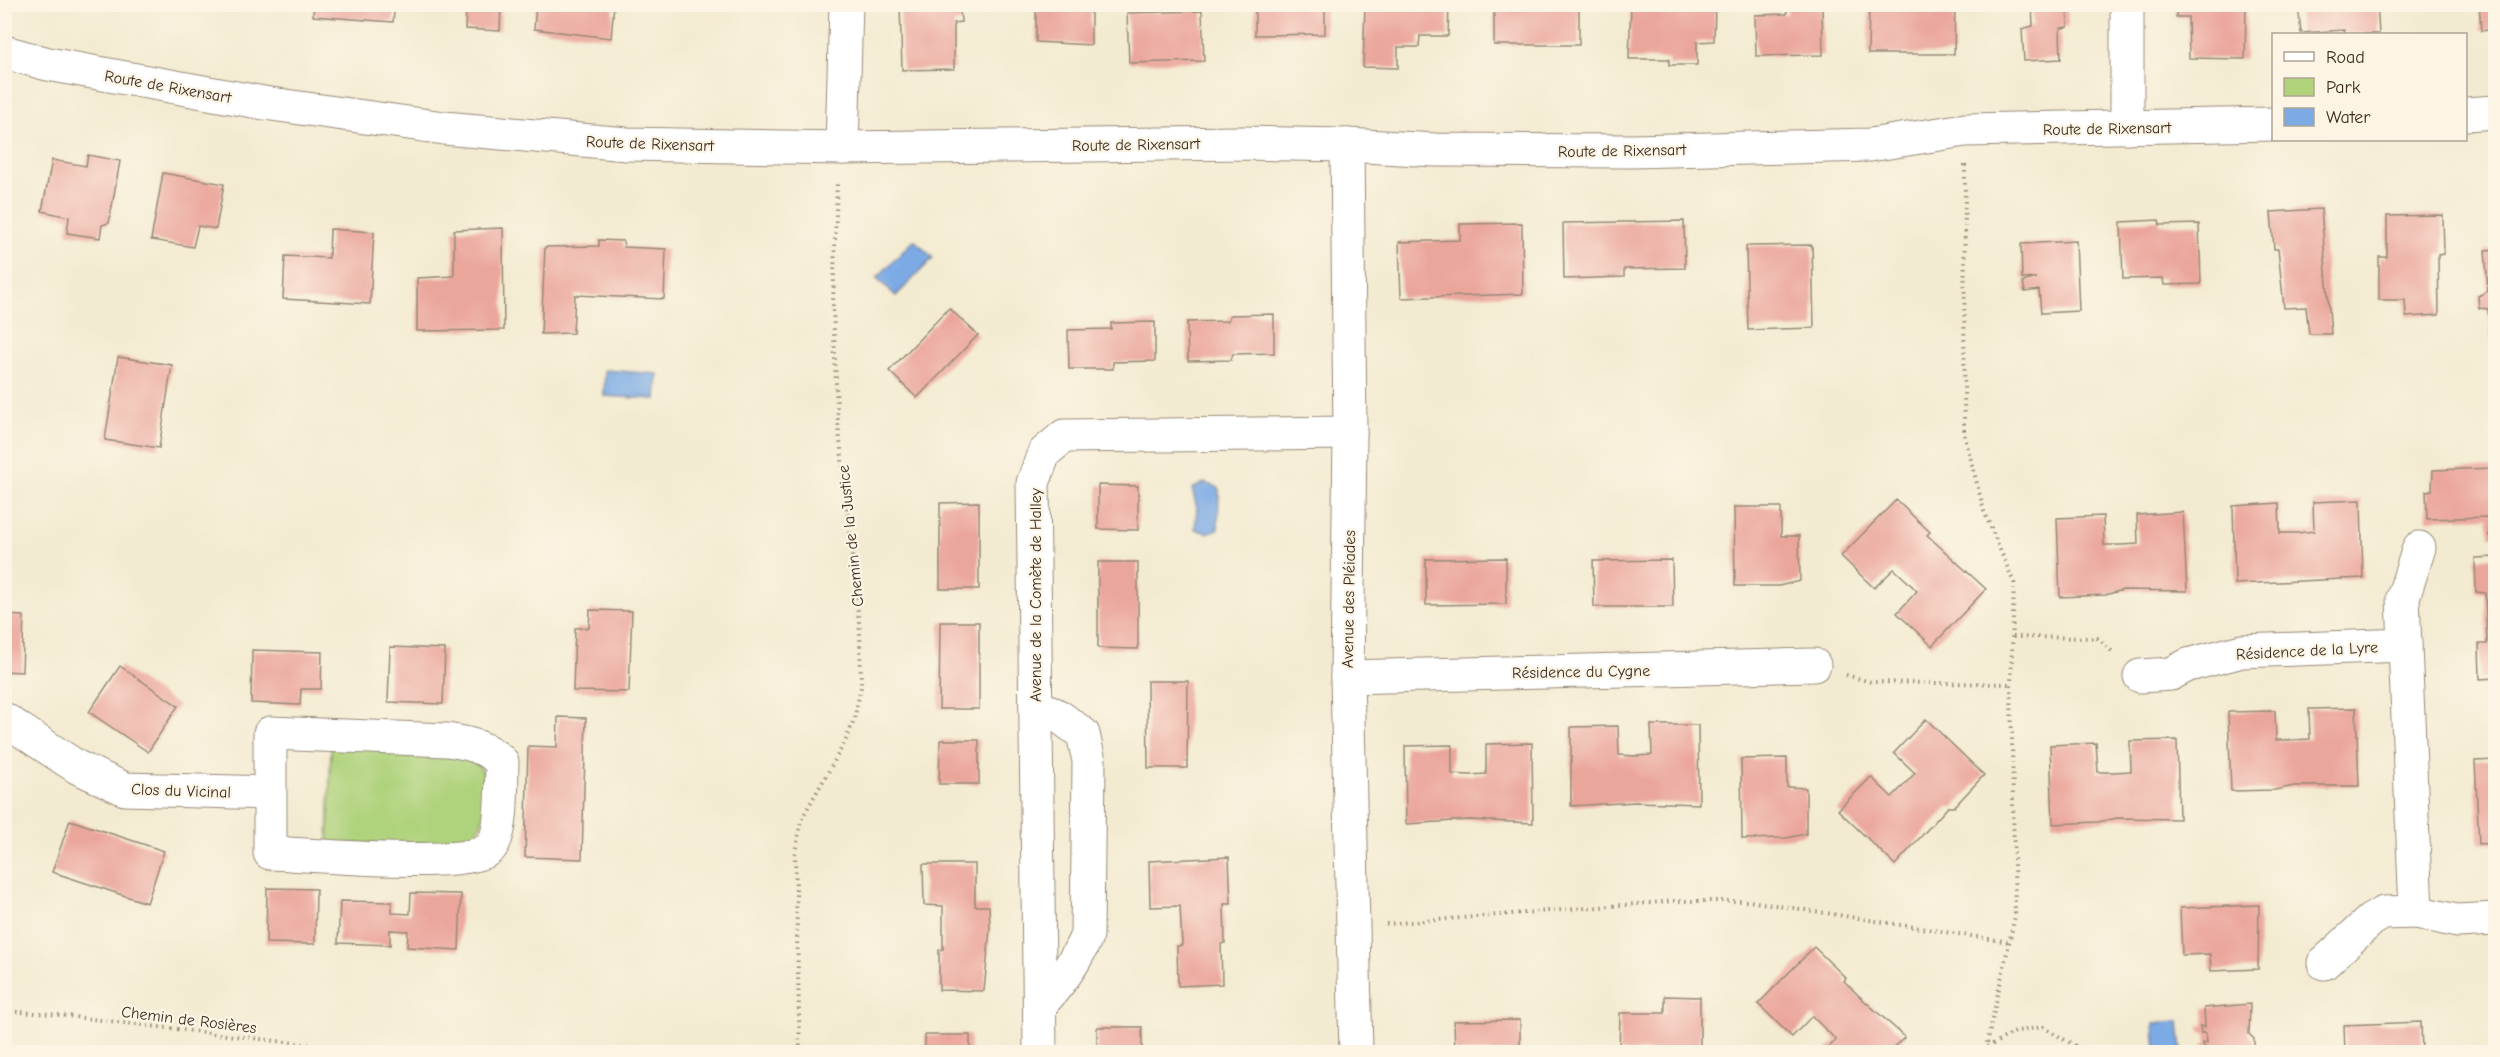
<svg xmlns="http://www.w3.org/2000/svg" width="2500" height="1057" font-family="'Comic Neue',sans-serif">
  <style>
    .green { fill: #afd27b; stroke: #757e4c; stroke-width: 1.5 }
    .water { fill: #7baae5; stroke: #5b6a82; stroke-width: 1.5 }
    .building { fill: #eba69c }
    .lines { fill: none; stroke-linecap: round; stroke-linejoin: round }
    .minor-casing { stroke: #978a78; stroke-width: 35 }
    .path { stroke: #978a78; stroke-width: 4; stroke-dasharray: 1.5 4.5; stroke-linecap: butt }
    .minor { stroke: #fff; stroke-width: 33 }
    .labels { text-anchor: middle; stroke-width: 4.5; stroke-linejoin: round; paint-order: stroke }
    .street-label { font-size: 16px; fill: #3b2a1e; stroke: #fcf5e5 }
  </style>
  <rect width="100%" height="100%" fill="#fcf5e5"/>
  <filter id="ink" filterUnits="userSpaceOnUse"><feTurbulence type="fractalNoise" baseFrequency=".0167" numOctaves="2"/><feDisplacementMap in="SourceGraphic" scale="12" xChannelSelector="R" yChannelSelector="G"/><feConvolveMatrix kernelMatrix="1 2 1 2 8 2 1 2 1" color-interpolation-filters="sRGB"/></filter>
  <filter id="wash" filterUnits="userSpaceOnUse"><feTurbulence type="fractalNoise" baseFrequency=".008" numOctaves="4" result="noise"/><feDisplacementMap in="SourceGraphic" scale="24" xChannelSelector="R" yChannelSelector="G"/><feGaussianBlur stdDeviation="1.35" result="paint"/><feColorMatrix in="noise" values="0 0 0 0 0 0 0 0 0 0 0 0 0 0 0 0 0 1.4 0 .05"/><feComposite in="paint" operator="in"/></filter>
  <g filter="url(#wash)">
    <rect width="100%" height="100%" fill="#f3ebd1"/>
    <path class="green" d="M331 746C367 747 442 741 472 760 486 769 489 786 486 801 484 820 481 832 463 843L328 844Z"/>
    <g class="water">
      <polygon points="914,240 933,258 896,296 877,278"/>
      <polygon points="605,370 658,374 656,399 604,396"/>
      <polygon points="1204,483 1219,488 1218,529 1207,533 1195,529 1197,508 1192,489"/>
      <polygon points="2179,1021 2182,1052 2156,1052 2154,1023"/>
    </g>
    <g id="blocks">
      <g class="building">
        <polygon points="314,4 395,4 393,22 313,16"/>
        <polygon points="431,4 501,4 500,31 465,29 466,9"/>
        <polygon points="536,4 614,4 611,38 534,29"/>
        <polygon points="900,4 982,4 982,7 960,8 961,22 954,23 954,69 902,70"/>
        <polygon points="1042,4 1091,5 1091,45 1036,42 1036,7"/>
        <polygon points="1255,4 1325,4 1325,34 1255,35"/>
        <polygon points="1365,4 1449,4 1448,36 1420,36 1419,47 1398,47 1398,68 1363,67"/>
        <rect x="1494" y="4" width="85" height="41"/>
        <polygon points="1631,4 1715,6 1714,41 1697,42 1697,65 1669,65 1669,59 1629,59"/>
        <polygon points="1787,4 1822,4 1823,55 1756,56 1755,15 1787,14"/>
        <polygon points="1869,4 1955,4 1954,54 1868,54"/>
        <polygon points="2032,4 2067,4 2068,27 2060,28 2061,59 2024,61 2022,29 2033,26"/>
        <polygon points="2176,4 2246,4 2245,59 2189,58 2188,17 2176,17"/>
        <polygon points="2298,4 2377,4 2379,34 2345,34 2344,30 2301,33"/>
        <polygon points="2479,4 2496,4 2496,29 2481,31"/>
        <polygon points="1202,11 1204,61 1129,63 1127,13"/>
        <polygon points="88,155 120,161 109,223 102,225 100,238 67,233 69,217 42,211 52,160 86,166"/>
        <polygon points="163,173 224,184 216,229 198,226 193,247 151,240"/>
        <polygon points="2321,209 2331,334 2309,334 2306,307 2284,308 2278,249 2274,249 2271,212"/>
        <polygon points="2443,215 2444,254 2438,255 2439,315 2406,317 2405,300 2379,300 2379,257 2387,257 2387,216"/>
        <polygon points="2159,220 2160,225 2199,224 2201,284 2164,285 2163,278 2123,279 2121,222"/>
        <polygon points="1684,221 1685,268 1624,269 1624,277 1564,279 1563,223"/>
        <polygon points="1522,223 1523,294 1401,298 1399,242 1460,240 1460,224"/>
        <polygon points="503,228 504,330 417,331 417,278 454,276 454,230"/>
        <polygon points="330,229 374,232 370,304 283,299 285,256 329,258"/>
        <polygon points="599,240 623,241 624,247 666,249 664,299 575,295 573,333 541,334 545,247 599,246"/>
        <polygon points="2076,241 2079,311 2041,313 2039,290 2025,292 2023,282 2036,278 2022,279 2021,244"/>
        <polygon points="1812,245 1814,328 1748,330 1746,246"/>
        <polygon points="2496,249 2496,354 2493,355 2488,309 2479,308 2478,296 2488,291 2485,250"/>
        <polygon points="949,308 978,335 917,398 889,371"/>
        <polygon points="1274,314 1274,353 1233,354 1231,360 1188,361 1187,322 1228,321 1230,315"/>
        <polygon points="1155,322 1155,361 1113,362 1113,369 1069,369 1068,330 1111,329 1111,323"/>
        <polygon points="118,357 172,365 159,448 105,440"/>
        <polygon points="2496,468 2496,536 2489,536 2488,517 2427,519 2426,491 2432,490 2433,470"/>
        <polygon points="1098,485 1138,486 1138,530 1098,529"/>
        <polygon points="1896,500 1930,532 1927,535 1986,589 1932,646 1897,613 1917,591 1906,580 1894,569 1874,588 1841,556"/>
        <polygon points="2361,500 2363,578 2235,584 2233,506 2279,503 2280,533 2297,533 2314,531 2313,502"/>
        <polygon points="979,502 979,589 940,589 940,503"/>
        <polygon points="1734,507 1781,507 1781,536 1799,536 1800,581 1779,586 1735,586"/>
        <polygon points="2183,512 2187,591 2123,590 2105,595 2060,597 2057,518 2103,516 2104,545 2121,545 2138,544 2137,515"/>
        <polygon points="2496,557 2496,678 2480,679 2479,644 2487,644 2486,617 2485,593 2476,592 2475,558"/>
        <polygon points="1506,558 1506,604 1426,605 1426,559"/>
        <polygon points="1672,560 1673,607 1594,607 1593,561"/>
        <polygon points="1098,562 1138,562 1138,649 1098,648"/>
        <polygon points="590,610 632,611 629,692 573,691 575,628 589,628"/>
        <polygon points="4,615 24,616 22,672 4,671"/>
        <polygon points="940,622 979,622 979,709 939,709"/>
        <polygon points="390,647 445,649 443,704 388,702"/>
        <polygon points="252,650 322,652 321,689 301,689 300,705 251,703"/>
        <polygon points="120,666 178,706 148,752 89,712"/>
        <polygon points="1147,681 1188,681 1187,768 1148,768"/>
        <polygon points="2356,708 2359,786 2294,786 2275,790 2231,791 2228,712 2275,711 2276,740 2293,740 2310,739 2309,709"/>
        <polygon points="558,717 586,718 582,859 525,857 528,746 557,747"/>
        <polygon points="1926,719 1984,775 1954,807 1948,807 1895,865 1838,810 1871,777 1892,797 1903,786 1915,773 1894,753"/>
        <polygon points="1651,725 1698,725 1699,804 1636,802 1571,806 1571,727 1618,726 1619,755 1636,756 1652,755"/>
        <polygon points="940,740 979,740 979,784 939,784"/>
        <polygon points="2177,740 2179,819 2117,818 2098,822 2053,824 2050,745 2096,743 2098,772 2114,772 2131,771 2130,741"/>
        <polygon points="1532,743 1533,823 1470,820 1406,824 1405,746 1452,745 1452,774 1469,775 1486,774 1486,744"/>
        <polygon points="1787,758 1787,787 1806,788 1806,834 1786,838 1742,839 1741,759"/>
        <polygon points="2496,760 2496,843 2479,844 2475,761"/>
        <polygon points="70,820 164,851 147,903 52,872"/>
        <polygon points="1229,857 1231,904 1224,904 1225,943 1221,944 1222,984 1178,986 1177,946 1182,945 1180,906 1150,907 1149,861"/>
        <polygon points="923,864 975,864 975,906 989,906 990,929 984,991 939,990 939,950 943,949 943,906 924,905"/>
        <polygon points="267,888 316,889 315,944 266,943"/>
        <polygon points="411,893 461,894 459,950 407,947 408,931 390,930 390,945 338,943 340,901 392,902 392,913 410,914"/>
        <polygon points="2259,905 2258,969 2211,971 2210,954 2182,955 2180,908"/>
        <polygon points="1814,947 1846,978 1844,981 1858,995 1905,1037 1889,1052 1824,1052 1836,1040 1812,1016 1792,1037 1758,1004"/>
        <polygon points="1665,996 1700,997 1700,1051 1619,1052 1620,1013 1665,1013"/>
        <polygon points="2250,1004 2249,1034 2254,1039 2254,1052 2208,1052 2202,1043 2207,1043 2206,1033 2201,1033 2200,1026 2205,1027 2204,1008"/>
        <polygon points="1520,1020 1520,1052 1455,1052 1454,1021"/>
        <polygon points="2421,1022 2422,1052 2345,1052 2344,1025"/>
        <rect x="1097" y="1027" width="45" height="25"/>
        <rect x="925" y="1035" width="45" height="17"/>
      </g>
    </g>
  </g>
  <g filter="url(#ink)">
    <use href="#blocks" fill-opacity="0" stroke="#978a78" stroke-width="1.5"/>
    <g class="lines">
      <g class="minor-casing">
        <g id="minor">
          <polyline points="2127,4 2127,127"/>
          <polyline points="4,52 48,64 264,103 444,128 627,144 842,148 1241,143 1347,145 1436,150 1633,151 1870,145 1965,130 2274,124"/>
          <polyline points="2466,114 2496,112"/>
          <polyline points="1347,145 1350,433 1347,677 1356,1052"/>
          <polyline points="842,148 846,4"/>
          <polyline points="2405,645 2403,598 2419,548"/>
          <polyline points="2140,676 2171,674 2188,665 2242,651 2405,645 2416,912 2457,921 2496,919"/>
          <polyline points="1347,677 1814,665"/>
          <path d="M1036 705 1060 717 1083 734 1089 761 1087 935C1075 963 1060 983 1040 1005"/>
          <polyline points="4,719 77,767 125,789 268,793"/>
          <path d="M270 733 447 740C469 743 486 747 502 762 501 783 504 834 490 848 466 870 308 854 270 853Z"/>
          <polyline points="2324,963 2371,920 2383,913 2416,912"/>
          <polyline points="1040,1052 1033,483 1044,453 1064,436 1350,433"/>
        </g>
      </g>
      <g class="path">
        <polyline points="1965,165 1964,433 1984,511 2014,583 2011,684 2015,916 1985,1052"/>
        <polyline points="2013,637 2097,638 2114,653"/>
        <polyline points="1846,675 1871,682 2011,684"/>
        <polyline points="1386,924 1674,901 1749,901 2009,942"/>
        <polyline points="4,1011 50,1014 370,1052"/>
        <polyline points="1987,1047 2017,1031 2043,1027 2074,1045 2076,1052"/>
        <polyline points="800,1052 795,854 801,820 845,742 854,720 861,687 860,632 837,411 833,305 837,181"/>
      </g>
      <use href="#minor" class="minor"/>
    </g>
  </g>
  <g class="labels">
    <g class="street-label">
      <text transform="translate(168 86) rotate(10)" y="6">Route de Rixensart</text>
      <text transform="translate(2107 128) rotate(-1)" y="6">Route de Rixensart</text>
      <text transform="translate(650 143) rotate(2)" y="6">Route de Rixensart</text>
      <text transform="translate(1136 144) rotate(-1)" y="6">Route de Rixensart</text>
      <text transform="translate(1622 150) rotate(-1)" y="6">Route de Rixensart</text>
      <text transform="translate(850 536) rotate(-96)" y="6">Chemin de la Justice</text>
      <text transform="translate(1035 595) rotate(-90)" y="6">Avenue de la Comète de Halley</text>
      <text transform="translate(1348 599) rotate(-89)" y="6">Avenue des Pléiades</text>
      <text transform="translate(2307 650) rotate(-3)" y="6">Résidence de la Lyre</text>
      <text transform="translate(1581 671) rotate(-1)" y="6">Résidence du Cygne</text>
      <text transform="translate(181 790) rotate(2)" y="6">Clos du Vicinal</text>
      <text transform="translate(189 1019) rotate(7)" y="6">Chemin de Rosières</text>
    </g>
  </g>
  <rect width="2500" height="1057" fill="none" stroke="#fcf5e5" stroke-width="24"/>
  <rect x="2272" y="33" width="195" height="108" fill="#fcf5e5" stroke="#afa495" stroke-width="1.5"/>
  <rect x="2284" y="52" width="30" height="9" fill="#ffffff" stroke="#afa495" stroke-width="1.5"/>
  <text x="2326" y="63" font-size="18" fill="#3b2a1e">Road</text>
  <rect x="2284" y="78" width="30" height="18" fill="#afd27b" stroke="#afa495" stroke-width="1.5"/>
  <text x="2326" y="93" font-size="18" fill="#3b2a1e">Park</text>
  <rect x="2284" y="108" width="30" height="18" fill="#7baae5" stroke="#afa495" stroke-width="1.5"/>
  <text x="2326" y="123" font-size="18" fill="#3b2a1e">Water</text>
</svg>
